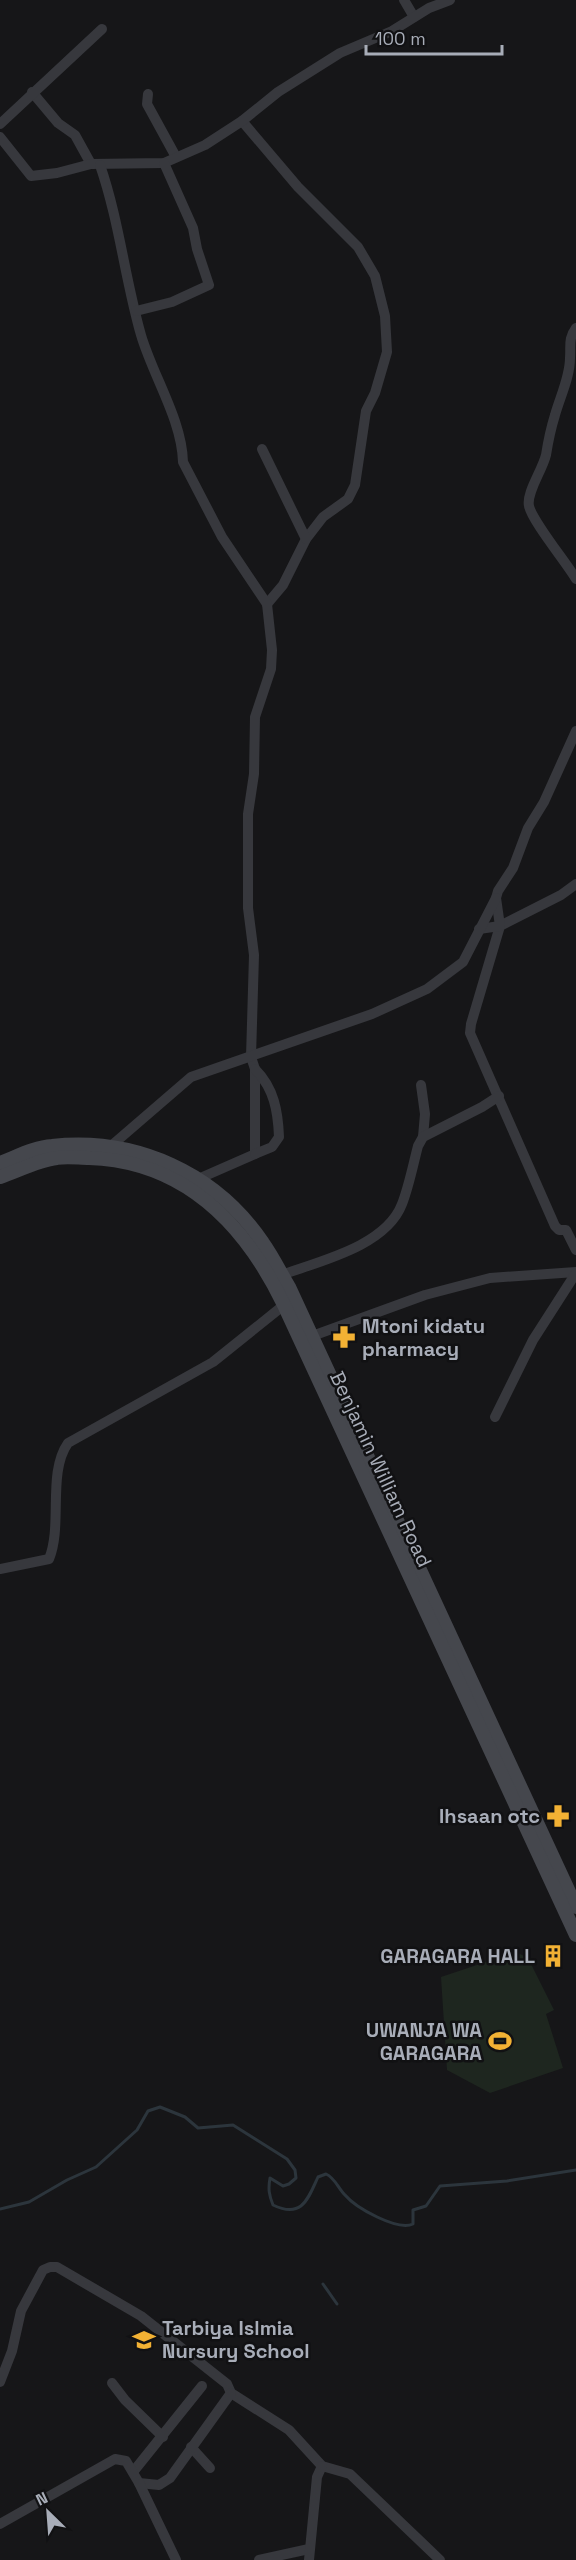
<svg xmlns="http://www.w3.org/2000/svg" width="576" height="2560" font-family="'Space Grotesk',sans-serif">
  <style>
    .pitch { fill: #1e261f }
    .lines { fill: none; stroke-linecap: round; stroke-linejoin: round }
    .stream { stroke: #2c353c; stroke-width: 3 }
    .minor { stroke: #37383d; stroke-width: 10 }
    .secondary { stroke: #45474d; stroke-width: 14 }
    .labels { text-anchor: middle; stroke-width: 5; stroke-linejoin: round; paint-order: stroke }
    .poi-label { font-size: 20px; font-weight: bold; fill: #a8adb8; stroke: #111113; text-anchor: end }
    .street-label { font-size: 20px; fill: #a8adb8; stroke: #111113 }
  </style>
  <rect width="100%" height="100%" fill="#161618"/>
  <polygon class="pitch" points="516,1952 528,1958 554,2010 546,2014 563,2068 490,2093 447,2070 441,1977"/>
  <g class="lines">
    <g class="stream">
      <path d="M0 2209 29 2202 67 2180 96 2167 137 2130 148 2111 160 2107 185 2117 198 2128 233 2125 287 2159 295 2170 296 2178 289 2184 283 2186 270 2178C268 2189 269 2195 273 2205 302 2219 308 2199 318 2177L326 2174C335 2178 338 2188 345 2195 356 2208 397 2231 413 2224V2210L426 2206 440 2186 507 2181 576 2170"/>
      <polyline points="323,2284 337,2304"/>
    </g>
    <g class="minor">
      <polyline points="404,0 414,17"/>
      <polyline points="32,92 58,123 75,135 91,164"/>
      <polyline points="148,94 147,104 176,157"/>
      <polyline points="242,121 298,187 358,247 375,276 385,316 387,352 375,393 366,411 355,485 348,499 323,517 306,539 283,585 267,604"/>
      <polyline points="0,124 102,29"/>
      <polyline points="0,137 31,176 57,173 91,164 164,163 205,145 242,121 278,92 340,53 392,31 429,8 450,0"/>
      <path d="M100 165C119 220 125 279 141 335 153 376 182 420 183 462L222 537 267 604 272 650 271 669 255 717 254 774 248 814V908L254 955 251 1057 255 1069V1154L198 1179 196 1184"/>
      <polyline points="136,311 172,302 209,285 197,249 193,228 164,163"/>
      <path d="M576 328C568 339 571 345 570 358 570 377 560 397 555 415 551 428 548 442 546 455 542 471 526 493 529 506 532 521 566 562 576 579"/>
      <polyline points="262,449 306,539"/>
      <polyline points="576,884 561,895 500,926 471,1024 470,1033 555,1226 559,1230 566,1230 576,1250"/>
      <polyline points="479,929 500,926 496,898 498,891 513,868 528,828 544,802 576,731"/>
      <path d="M255 1069C274 1088 278 1111 279 1137L272 1147 255 1154"/>
      <polyline points="421,1085 425,1114 423,1137"/>
      <polyline points="111,1146 191,1077 372,1014 427,989 463,962 496,898"/>
      <path d="M281 1275C320 1261 386 1246 402 1204 409 1186 413 1165 418 1146L423 1137 482 1107 499 1096"/>
      <polyline points="304,1339 425,1295 467,1284 490,1278 576,1272"/>
      <polyline points="495,1417 533,1340 576,1273"/>
      <path d="M0 1569 49 1559C63 1525 47 1473 68 1443L213 1362 284 1305"/>
      <polyline points="0,2382 12,2351 21,2311 43,2270 50,2267 57,2267 141,2316 227,2384 231,2393 289,2430 322,2466 350,2474 440,2560"/>
      <polyline points="112,2383 125,2400 163,2437"/>
      <polyline points="191,2447 210,2468"/>
      <polyline points="133,2472 202,2386"/>
      <polyline points="139,2483 159,2485 170,2478 231,2393"/>
      <polyline points="0,2524 115,2459 126,2461 139,2483 176,2560"/>
      <polyline points="259,2560 309,2549"/>
      <polyline points="309,2560 317,2477 322,2466"/>
    </g>
    <g class="secondary">
      <path d="M0 1163C16 1157 35 1147 52 1146 136 1137 216 1173 263 1243 273 1257 280 1272 289 1287L576 1907"/>
      <path d="M0 1177C18 1171 38 1160 57 1158 67 1156 79 1158 89 1158 184 1161 245 1224 284 1305L576 1935"/>
    </g>
  </g>
  <defs>
    <g id="pharmacy-bare" transform="scale(1.8)"><path d="M-2-6h4v4h4v4h-4v4h-4v-4h-4v-4h4Z" fill="#f2b134" stroke="#111113" stroke-width="2.5" paint-order="stroke"/></g>
    <g id="building-bare" transform="scale(1.8)"><path d="M-4-6H4V6H1V3H-1V6H-4ZM-2.5-4.3h1.7v1.8h-1.7ZM.8-4.3h1.7v1.8H.8ZM-2.5-1h1.7V.8h-1.7ZM.8-1h1.7V.8H.8Z" fill="#f2b134" stroke="#111113" stroke-width="2.5" paint-order="stroke"/></g>
    <g id="stadium-bare" transform="scale(1.8)"><path d="M0-5a6.5 5 0 1 0 0 10a6.5 5 0 1 0 0-10ZM-3.5-1.8h7v3.6h-7Z" fill="#f2b134" stroke="#111113" stroke-width="2.5" paint-order="stroke"/></g>
    <g id="school-bare" transform="scale(1.8)"><path d="M0-5L7-2L0 1L-7-2ZM-4 1L0 2.5L4 1V4Q0 6-4 4Z" fill="#f2b134" stroke="#111113" stroke-width="2.5" paint-order="stroke"/></g>
  </defs>
  <g fill-rule="evenodd">
    <use href="#pharmacy-bare" x="344" y="1337"/>
    <use href="#pharmacy-bare" x="558" y="1816"/>
    <use href="#building-bare" x="553" y="1956"/>
    <use href="#stadium-bare" x="500" y="2041"/>
    <use href="#school-bare" x="144" y="2340"/>
  </g>
  <g class="labels">
    <g class="poi-label">
      <text x="362" y="1333" text-anchor="start">Mtoni kidatu<tspan x="362" dy="23">pharmacy</tspan></text>
      <text x="540" y="1823">Ihsaan otc</text>
      <text x="535" y="1963">GARAGARA HALL</text>
      <text x="482" y="2037">UWANJA WA<tspan x="482" dy="23">GARAGARA</tspan></text>
      <text x="162" y="2335" text-anchor="start">Tarbiya Islmia<tspan x="162" dy="23">Nursury School</tspan></text>
    </g>
    <g class="street-label">
      <text transform="translate(381 1469) rotate(65)" y="7">Benjamin William Road</text>
    </g>
  </g>
  <g transform="translate(48 2512) rotate(335)" stroke="#111113" stroke-width="4.5" paint-order="stroke">
  <path d="M0-4.5L10 22L0 15L-10 22Z" fill="#a8adb8"/>
  <text y="-9" font-size="16" font-weight="bold" text-anchor="middle" fill="#a8adb8">N</text>
  </g>
  <path d="M366 45v9h136v-9" fill="none" stroke="#a8adb8" stroke-width="3"/>
  <text x="375" y="45" font-size="18" fill="#a8adb8" stroke="#111113" stroke-width="4.5" paint-order="stroke">100 m</text>
</svg>
